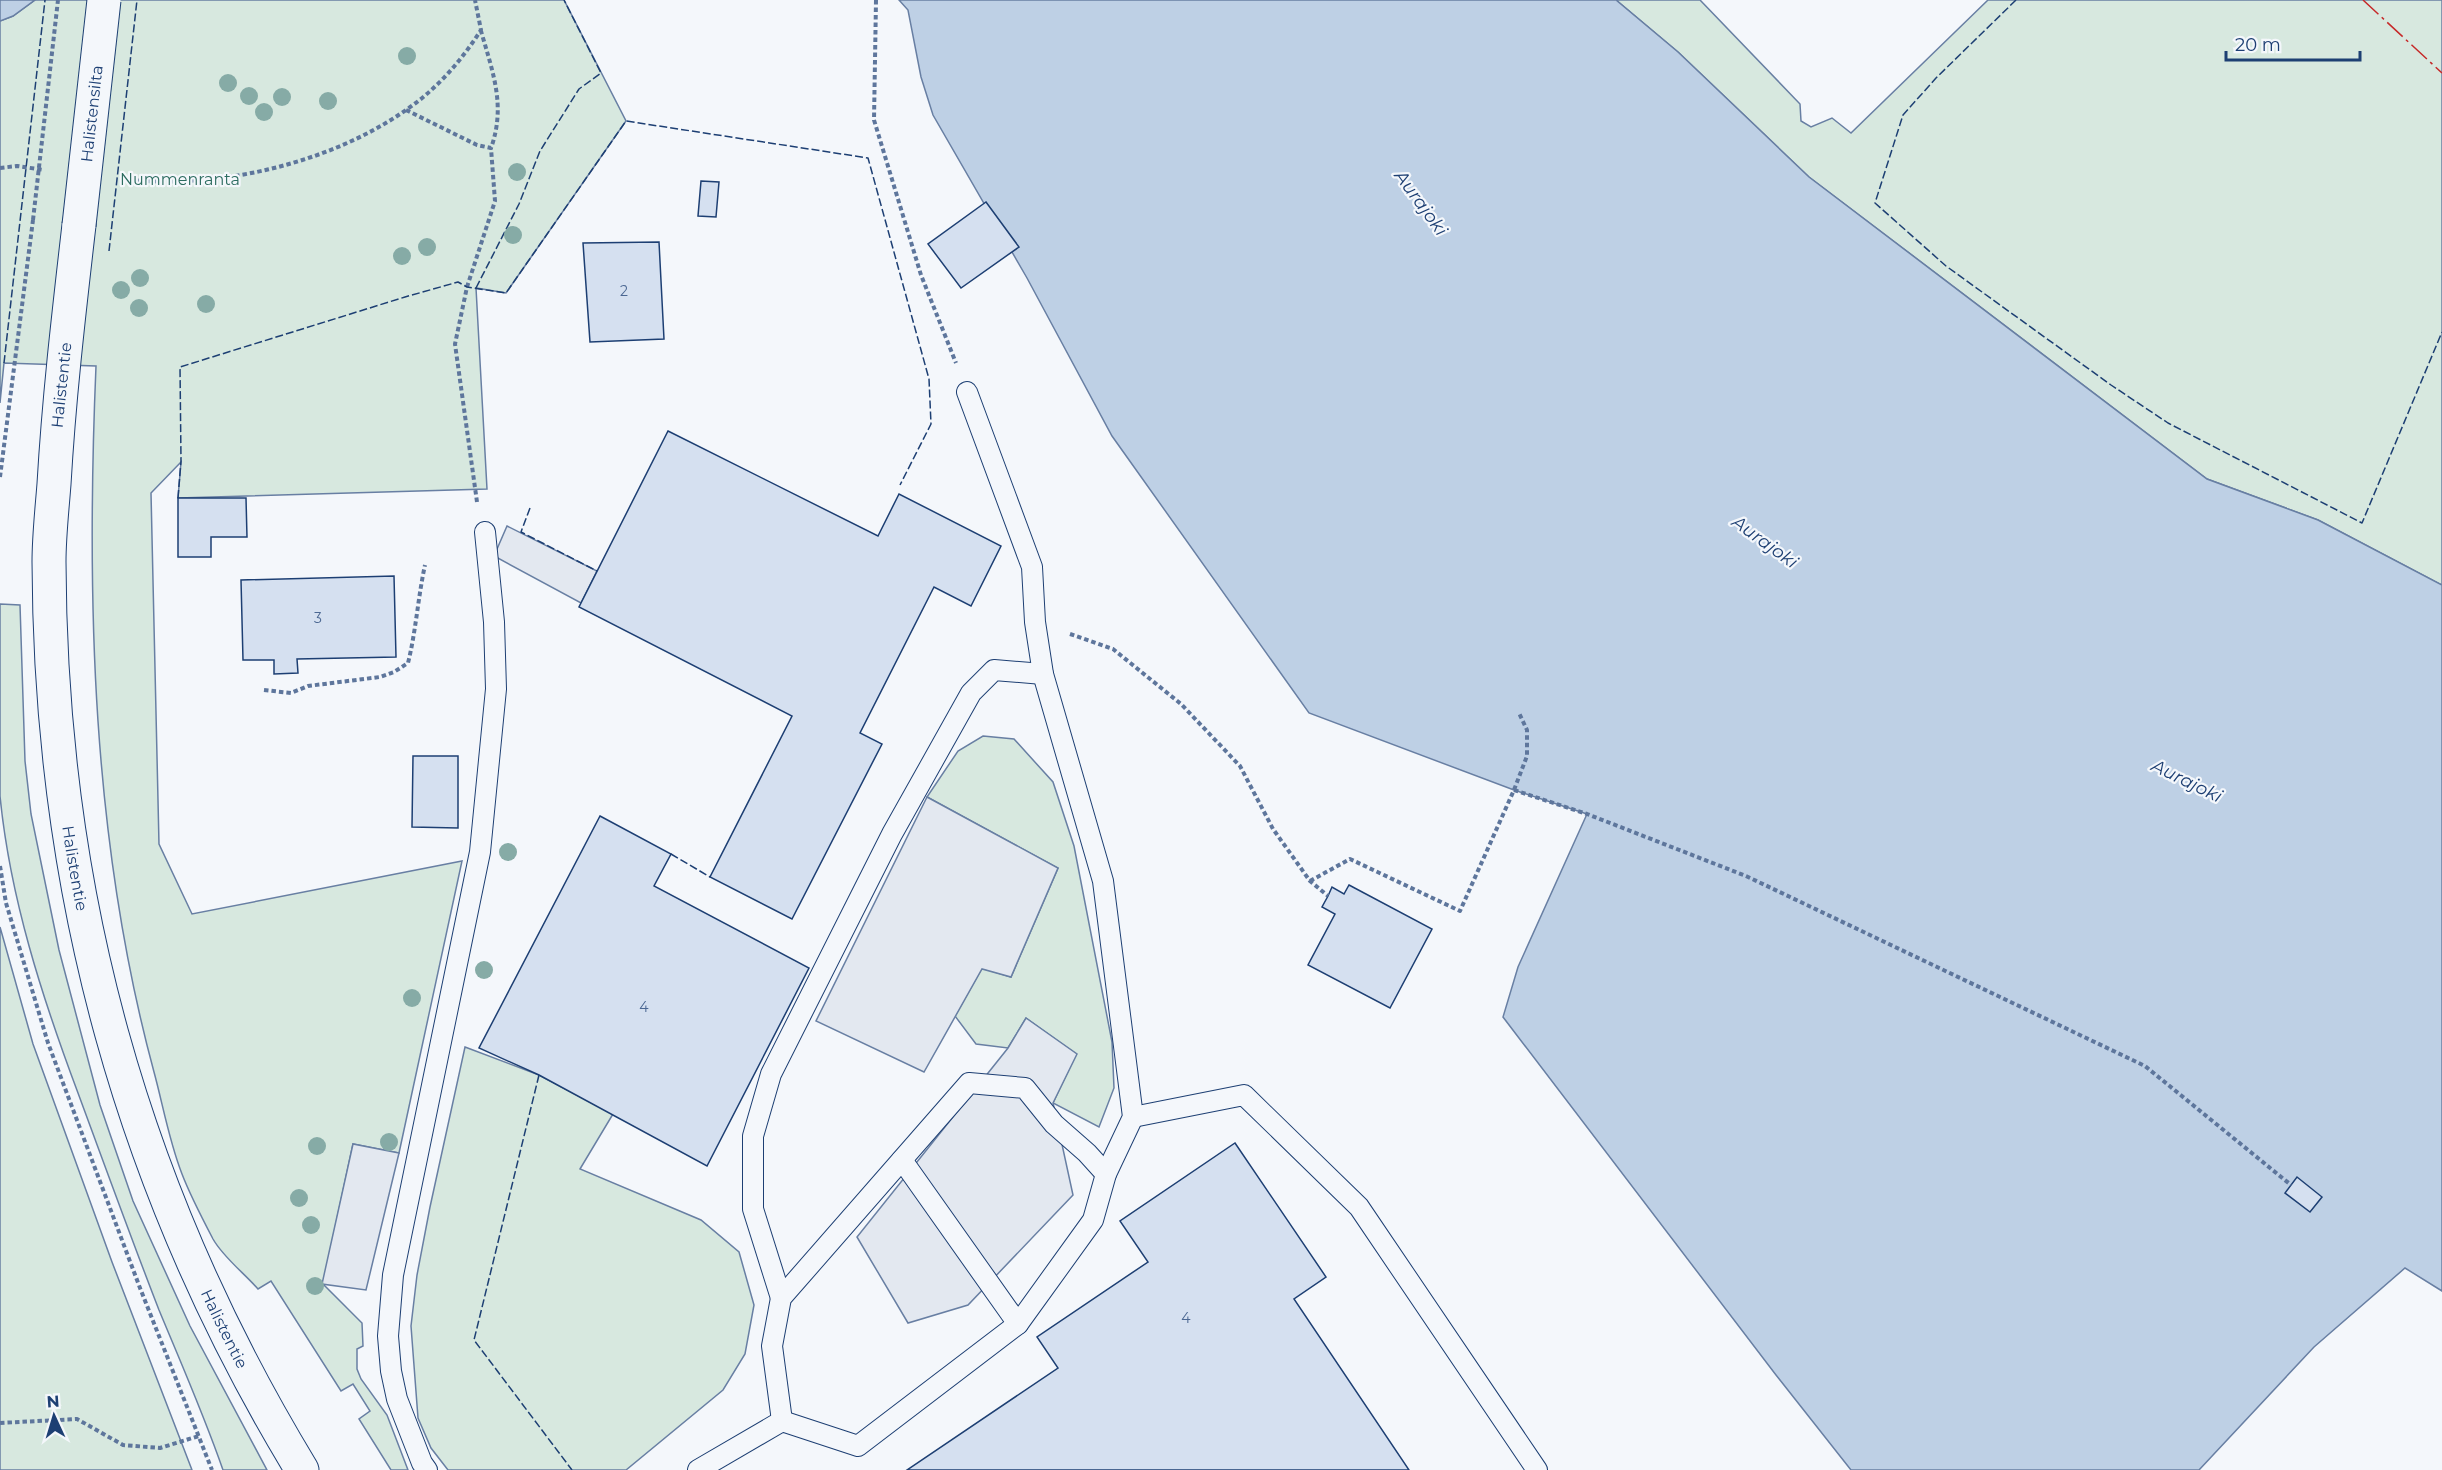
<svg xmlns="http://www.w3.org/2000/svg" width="2442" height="1470" font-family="Montserrat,sans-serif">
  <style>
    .green { fill: #d7e8df; stroke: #687fa3; stroke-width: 1.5 }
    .parking { fill: #e3e8f0; stroke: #687fa3; stroke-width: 1.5 }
    .water { fill: #bed0e5; stroke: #687fa3; stroke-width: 1.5 }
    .building { fill: #d5e0f0; stroke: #1d3f73; stroke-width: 1.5 }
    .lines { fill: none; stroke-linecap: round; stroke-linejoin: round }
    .service-casing { stroke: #1d3f73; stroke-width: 22 }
    .tertiary-casing { stroke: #1d3f73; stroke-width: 35 }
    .path { stroke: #5e769c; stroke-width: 4; stroke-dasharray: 4.5 3; stroke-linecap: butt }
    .service { stroke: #f4f7fb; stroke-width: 20 }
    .tertiary { stroke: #f4f7fb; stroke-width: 33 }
    .tertiary-bridge-casing { stroke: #1d3f73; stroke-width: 35; stroke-linecap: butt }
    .path-bridge { stroke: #5e769c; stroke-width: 4; stroke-dasharray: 4.5 3; stroke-linecap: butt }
    .tertiary-bridge { stroke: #f4f7fb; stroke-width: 33 }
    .fence { stroke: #1d3f73; stroke-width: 1.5; stroke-dasharray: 8 3; stroke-linecap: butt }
    .power { stroke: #c62828; stroke-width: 1.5; stroke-dasharray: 21 4.5 3 4.5; stroke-linecap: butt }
    .tree { fill: #86aba6 }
    .labels { text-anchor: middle; stroke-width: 4.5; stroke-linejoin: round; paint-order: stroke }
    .number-label { font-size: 14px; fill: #4b6792 }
    .street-label { font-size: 16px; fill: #1d3f73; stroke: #f4f7fb }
    .park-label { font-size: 16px; fill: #2c6c60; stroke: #f4f7fb }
    .water-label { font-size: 18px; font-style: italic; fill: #1d3f73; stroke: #f4f7fb }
  </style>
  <rect width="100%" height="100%" fill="#f4f7fb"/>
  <g class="green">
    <path d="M35 0H564L626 121 506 293 476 288 487 489 178 498 181 462 151 493 159 844 192 914 462 861 399 1153 353 1144 323 1284 362 1323 363 1346 357 1349V1369L361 1379 387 1415 408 1470H391L359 1419 370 1411 353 1384 341 1391 271 1281 258 1289C244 1273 223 1257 213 1239 202 1218 190 1195 182 1174 169 1141 163 1105 154 1072 92 843 86 601 96 366L4 363 0 403V21L13 16Z"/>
    <polygon points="1616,0 1700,0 1800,104 1801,121 1811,127 1832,118 1851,133 1988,0 2442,0 2442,585 2318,520 2207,479 1809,177 1678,52"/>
    <path d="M0 604 20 605 25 761 31 814 59 950 100 1105 133 1201 190 1326 267 1470H223C204 1415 181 1363 159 1310 131 1238 105 1166 78 1093 42 997 10 898 0 796Z"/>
    <polygon points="983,736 1014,739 1053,782 1074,846 1112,1042 1114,1088 1099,1127 1053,1103 1076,1054 1026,1018 1008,1048 976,1044 955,1016 982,968 1011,977 1058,868 927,797 958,751"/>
    <polygon points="0,927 33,1044 112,1262 192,1470 0,1470"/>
    <polygon points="465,1047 539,1075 613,1114 580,1169 701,1220 739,1252 754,1305 745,1354 723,1390 626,1470 448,1470 431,1448 418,1418 411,1326 417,1275 430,1207"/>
  </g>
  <g class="parking">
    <polygon points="507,526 597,571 581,603 494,556"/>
    <polygon points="927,797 1058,868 1011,977 982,969 924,1072 816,1021"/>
    <polygon points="1026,1018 1077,1054 1053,1103 1073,1195 968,1305 908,1323 857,1237 1008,1048"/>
    <polygon points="353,1144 399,1153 366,1290 322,1284"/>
  </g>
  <g class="water">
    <polygon points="0,0 35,0 13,16 0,21"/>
    <polygon points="899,0 1616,0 1678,52 1809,177 2207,479 2318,520 2442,585 2442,1291 2405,1268 2314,1347 2199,1470 1851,1470 1776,1375 1503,1017 1518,967 1587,814 1514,790 1309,713 1112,436 1027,278 933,115 921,77 908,10"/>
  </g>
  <g class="building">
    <polygon points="701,181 719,182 716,217 698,216"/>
    <polygon points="986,202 1019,247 961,288 928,244"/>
    <polygon points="659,242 664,339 590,342 583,243"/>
    <polygon points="668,431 878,536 899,494 1001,546 971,606 934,587 860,733 882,744 792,919 710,877 792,716 579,607"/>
    <polygon points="178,498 246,498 247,537 211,537 211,557 178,557"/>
    <polygon points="394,576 396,657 297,659 298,673 274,674 274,660 243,660 241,580"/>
    <polygon points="413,756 458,756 458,828 412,827"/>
    <polygon points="600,816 671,854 654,886 809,968 707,1166 539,1075 479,1048"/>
    <polygon points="1349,885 1432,929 1390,1008 1308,965 1335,914 1322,907 1328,896 1332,887 1344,894"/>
    <polygon points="1235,1143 1326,1277 1294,1299 1409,1470 907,1470 1058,1368 1037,1337 1148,1262 1120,1221"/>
    <polygon points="2297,1177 2322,1197 2310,1212 2285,1193"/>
  </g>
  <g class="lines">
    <g class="service-casing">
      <g id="service">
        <polyline points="1133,1117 1244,1095 1359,1207 1537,1470"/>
        <polyline points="902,1160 1018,1324"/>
        <polyline points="781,1298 753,1209 753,1136 771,1074 892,834 971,693 994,670 1043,674"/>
        <polyline points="782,1421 772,1346 781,1298 969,1083 1025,1088 1054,1124 1087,1153 1106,1174"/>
        <polyline points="427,1470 422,1463 397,1399 391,1371 388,1336 393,1275 480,852 496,689 494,622 485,532"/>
        <polyline points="698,1470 782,1421 858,1446 1018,1324 1093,1220 1106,1174 1133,1117 1103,881 1043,674 1035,622 1032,567 967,392"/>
      </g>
    </g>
    <g class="tertiary-casing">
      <g id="tertiary">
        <path id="s1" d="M79 225C69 312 59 397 54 484 52 510 49 536 49 562 50 890 131 1189 302 1470"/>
      </g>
    </g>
    <g class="path">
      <polyline points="876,0 874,120 921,275 956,363"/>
      <path d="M406 110 477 145 491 148C506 106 493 73 481 31"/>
      <polyline points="0,168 17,166 44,170"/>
      <path d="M123 179C216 190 329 164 406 110 437 89 461 61 481 30L475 0"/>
      <polyline points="0,477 33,220"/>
      <polyline points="477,502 455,344 467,287 495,201 491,148"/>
      <polyline points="1070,634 1113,649 1181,704 1240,766 1273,829 1310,881 1328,896"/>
      <path d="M264 690 291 693 308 686 380 677 394 672 408 663C416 631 418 597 425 565"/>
      <polyline points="1514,790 1587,814 1746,876 2145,1066 2291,1185"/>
      <polyline points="0,866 6,903 48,1043 140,1288 212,1470"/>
      <polyline points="1310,881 1350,859 1460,911 1514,790 1527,756 1527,730 1519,713"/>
      <polyline points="0,1423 77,1419 123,1445 160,1448 199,1436"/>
    </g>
    <use href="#service" class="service"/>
    <use href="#tertiary" class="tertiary"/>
    <g class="tertiary-bridge-casing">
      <g id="tertiary-bridge">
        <path id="s2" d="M79 225 104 0"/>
      </g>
    </g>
    <polyline class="path-bridge" points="33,220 58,0"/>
    <use href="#tertiary-bridge" class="tertiary-bridge"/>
    <g class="fence">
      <polyline points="2016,0 1936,78 1903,115 1875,203 1946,266 2111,385 2168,423 2362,523 2442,332"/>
      <polyline points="109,251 137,0"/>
      <polyline points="476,288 519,204 540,151 579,89 601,73 564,0"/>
      <polyline points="4,363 45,0"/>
      <polyline points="178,498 181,461 180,367 405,297 458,282 467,287 506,293 626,121 868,158 929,379 931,424 900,485"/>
      <polyline points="530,508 521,532 597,571"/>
      <polyline points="671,854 710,877"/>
      <polyline points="539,1075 474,1340 572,1470"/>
    </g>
    <polyline class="power" points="2363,0 2442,73"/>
  </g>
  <g class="tree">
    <circle cx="407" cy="56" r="9"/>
    <circle cx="228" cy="83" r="9"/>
    <circle cx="249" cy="96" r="9"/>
    <circle cx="282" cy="97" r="9"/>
    <circle cx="328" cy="101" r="9"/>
    <circle cx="264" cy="112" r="9"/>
    <circle cx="517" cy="172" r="9"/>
    <circle cx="513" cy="235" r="9"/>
    <circle cx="427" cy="247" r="9"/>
    <circle cx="402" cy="256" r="9"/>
    <circle cx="140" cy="278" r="9"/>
    <circle cx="121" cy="290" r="9"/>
    <circle cx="206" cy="304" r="9"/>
    <circle cx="139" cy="308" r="9"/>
    <circle cx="508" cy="852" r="9"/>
    <circle cx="484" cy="970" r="9"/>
    <circle cx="412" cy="998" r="9"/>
    <circle cx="389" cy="1142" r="9"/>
    <circle cx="317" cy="1146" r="9"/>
    <circle cx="299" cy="1198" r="9"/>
    <circle cx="311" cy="1225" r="9"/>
    <circle cx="315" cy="1286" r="9"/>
  </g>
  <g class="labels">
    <g class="number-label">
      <text x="624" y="296">2</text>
      <text x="318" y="623">3</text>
      <text x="644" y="1012">4</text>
      <text x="1186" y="1323">4</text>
    </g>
    <g class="street-label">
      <text dy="6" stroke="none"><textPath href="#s2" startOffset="112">Halistensilta</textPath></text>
      <text transform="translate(61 385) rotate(-84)" y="6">Halistentie</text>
      <text dy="6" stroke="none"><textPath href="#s1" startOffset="646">Halistentie</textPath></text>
      <text dy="6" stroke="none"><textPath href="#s1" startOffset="1132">Halistentie</textPath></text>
    </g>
    <g class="park-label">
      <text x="180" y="185">Nummenranta</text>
    </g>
    <g class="water-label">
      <text transform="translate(1421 203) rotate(54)" y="6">Aurajoki</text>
      <text transform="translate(1765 542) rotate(36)" y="6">Aurajoki</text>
      <text transform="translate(2187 781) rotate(26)" y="6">Aurajoki</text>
    </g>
  </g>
  <g transform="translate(54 1416) rotate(356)" stroke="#f4f7fb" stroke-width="4.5" paint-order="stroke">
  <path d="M0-4.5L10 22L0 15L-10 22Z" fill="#1d3f73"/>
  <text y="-9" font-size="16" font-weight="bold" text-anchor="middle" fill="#1d3f73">N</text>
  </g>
  <path d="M2226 51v9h134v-9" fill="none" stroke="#1d3f73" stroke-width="3"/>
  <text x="2235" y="51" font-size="18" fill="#1d3f73" stroke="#f4f7fb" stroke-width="4.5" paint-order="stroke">20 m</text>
</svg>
